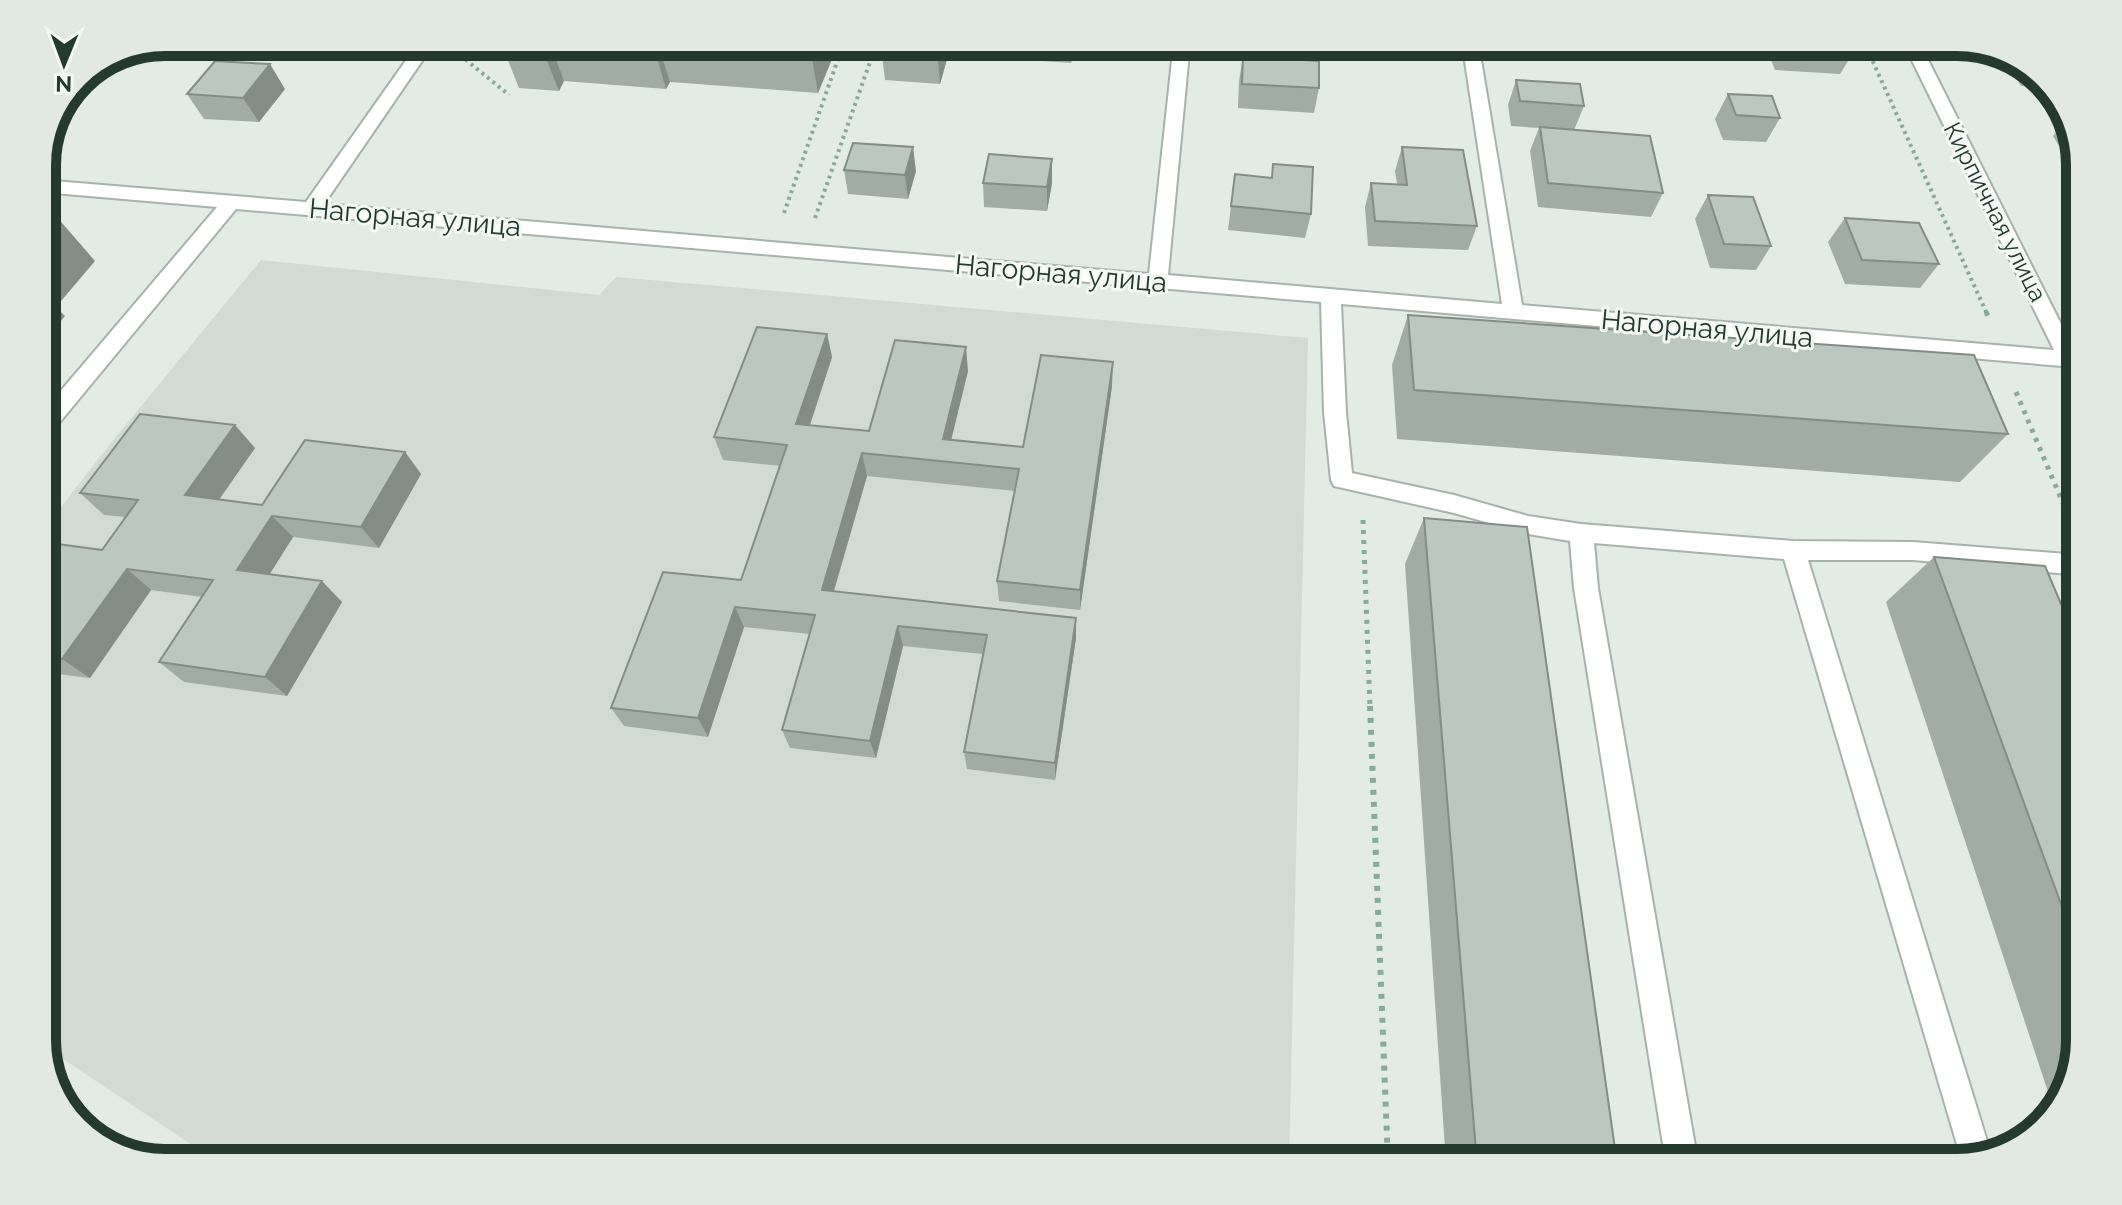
<svg xmlns="http://www.w3.org/2000/svg" width="2122" height="1205" font-family="Raleway,sans-serif">
  <style>
    .built { fill: #d1dbd4 }
    .lines { fill: none; stroke-linecap: round; stroke-linejoin: round }
    .minor-casing { stroke: #a6b2ab; stroke-width: 4 }
    .path-far2 { stroke: #87ab97; stroke-width: 4; stroke-dasharray: 3 4; stroke-linecap: butt }
    .path-far1 { stroke: #87ab97; stroke-width: 5; stroke-dasharray: 4 6; stroke-linecap: butt }
    .path { stroke: #87ab97; stroke-width: 6; stroke-dasharray: 5 7; stroke-linecap: butt }
    .minor { fill: #fff; fill-rule: evenodd }
    .wall { fill: #a1aca6 }
    .shaded-wall { fill: #838c87 }
    .building { fill: #bbc8c1; stroke: #838c87; stroke-width: 2 }
    .labels { text-anchor: middle; stroke-width: 6; stroke-linejoin: round; paint-order: stroke }
    .far-street-label { font-size: 24px; fill: #243a2f; stroke: #f3f8f4 }
    .street-label { font-size: 28px; fill: #243a2f; stroke: #f3f8f4 }
    .rim { fill: none; stroke: #243a2f; stroke-width: 10 }
  </style>
  <rect width="100%" height="100%" fill="#e3ebe5"/>
  <polygon class="built" points="261,260 599,295 616,277 1308,338 1289,1163 219,1163 42,1045 42,531 110,444"/>
  <g class="lines">
    <g class="minor-casing">
      <polygon id="minor" points="419,42 435,42 324,204 1149,274 1174,42 1190,42 1168,275 1502,304 1462,42 1478,42 1522,305 2054,350 1903,42 1919,42 2075,352 2080,352 2080,390 2073,387 2062,366 1341,304 1346,412 1352,473 1454,495 1528,516 1581,524 1793,541 1913,542 2080,555 2080,575 1913,560 1808,560 1991,1154 1963,1161 1961,1158 1784,559 1594,543 1598,588 1698,1163 1666,1163 1574,588 1570,541 1528,534 1454,513 1334,486 1331,480 1324,412 1321,302 236,209 50,434 42,436 42,413 217,207 42,192 42,180 306,202"/>
    </g>
    <g class="path-far2">
      <polyline points="1864,42 1987,314"/>
      <polyline points="460,55 509,95"/>
      <polyline points="784,213 844,42"/>
      <polyline points="815,218 877,42"/>
    </g>
    <g class="path-far1">
      <polyline points="1986,312 1988,316"/>
      <polyline points="2016,392 2073,527"/>
      <polyline points="1363,520 1370,708"/>
    </g>
    <polyline class="path" points="1370,706 1388,1163"/>
    <use href="#minor" class="minor"/>
  </g>
  <g class="wall">
    <polygon points="512,42 839,42 818,93 670,82 666,89 564,81 559,91 519,88 505,53"/>
    <polygon points="982,42 1075,42 1075,45 1071,63 983,57"/>
    <polygon points="1497,42 1558,42 1552,58 1499,55"/>
    <polygon points="1764,42 1852,42 1855,50 1840,74 1775,70"/>
    <polygon points="951,45 940,84 885,80 882,55"/>
    <polygon points="1243,56 1319,88 1314,113 1238,108 1239,81"/>
    <polygon points="2010,56 2018,58 2047,87 2021,86 2006,61"/>
    <polygon points="1516,80 1584,106 1574,130 1663,193 1651,217 1538,207 1530,151 1539,128 1511,126 1508,105"/>
    <polygon points="285,89 259,122 204,119 187,94"/>
    <polygon points="1728,94 1780,118 1766,142 1723,140 1715,119"/>
    <polygon points="2068,117 2080,158 2080,166 2071,166 2053,136"/>
    <polygon points="1402,147 1477,226 1468,250 1368,246 1365,207 1371,183 1397,184 1395,171"/>
    <polygon points="1052,159 1052,183 1047,211 984,207 983,183"/>
    <polygon points="1273,164 1311,214 1305,238 1228,230 1235,174 1271,178"/>
    <polygon points="844,170 916,171 908,199 848,194"/>
    <polygon points="1708,195 1771,246 1756,270 1710,268 1695,219"/>
    <polygon points="1845,218 1939,264 1920,288 1845,284 1828,242"/>
    <polygon points="1408,315 2008,434 1960,482 1397,439 1392,365"/>
    <polygon points="827,334 832,357 810,425 869,431 968,371 951,440 1023,447 1112,386 1080,610 999,601 997,581 1015,491 867,476 834,591 1076,618 1076,638 1055,780 967,769 964,752 983,654 903,646 876,758 790,748 782,730 810,634 744,627 708,737 624,726 611,708 741,580 780,466 723,460 714,437"/>
    <polygon points="255,448 219,499 262,505 405,452 421,474 379,548 293,537 269,575 342,602 287,696 184,682 159,662 202,597 151,590 90,678 42,672 42,542 102,550 126,517 104,515 80,493"/>
    <polygon points="1424,518 1617,1163 1446,1163 1405,564"/>
    <polygon points="1934,557 2080,649 2080,1040 2064,1101 2054,1110 1886,602"/>
  </g>
  <g class="shaded-wall">
    <polygon points="819,42 839,42 818,93 812,59"/>
    <polygon points="943,42 951,42 951,45 940,84 938,59"/>
    <polygon points="1071,42 1075,42 1075,45 1071,63"/>
    <polygon points="551,46 564,81 559,91 545,56"/>
    <polygon points="659,48 670,82 666,89 656,54"/>
    <polygon points="270,64 285,89 259,122 243,98"/>
    <polygon points="913,147 916,171 908,199 905,175"/>
    <polygon points="1052,159 1052,183 1047,211 1047,187"/>
    <polygon points="50,209 95,261 56,307 65,316 42,344 42,218"/>
    <polygon points="827,334 832,357 803,446 796,424"/>
    <polygon points="966,347 968,371 946,461 943,439"/>
    <polygon points="1113,362 1112,386 1080,610 1080,590"/>
    <polygon points="235,425 255,448 207,517 185,495"/>
    <polygon points="405,452 421,474 379,548 361,527"/>
    <polygon points="862,453 867,476 828,611 822,590"/>
    <polygon points="272,516 293,537 259,591 237,570"/>
    <polygon points="127,569 151,590 90,678 62,659"/>
    <polygon points="322,581 342,602 287,696 265,677"/>
    <polygon points="735,607 744,627 708,737 698,718"/>
    <polygon points="1076,618 1076,638 1055,780 1055,763"/>
    <polygon points="898,626 903,646 876,758 870,741"/>
  </g>
  <g class="building">
    <polygon points="512,42 819,42 812,59 659,48 656,54 551,46 545,56 505,53"/>
    <polygon points="887,42 943,42 938,59 882,55"/>
    <polygon points="1786,42 1852,42 1855,50 1788,46"/>
    <polygon points="1243,56 1319,61 1319,88 1242,84"/>
    <polygon points="215,61 270,64 243,98 187,94"/>
    <polygon points="1516,80 1580,84 1584,106 1520,101"/>
    <polygon points="1728,94 1772,96 1780,118 1736,115"/>
    <polygon points="1540,127 1650,136 1663,193 1548,183"/>
    <polygon points="853,143 913,147 905,175 844,170"/>
    <polygon points="1402,147 1463,150 1477,226 1375,221 1371,183 1407,185"/>
    <polygon points="989,154 1052,159 1047,187 983,183"/>
    <polygon points="1273,164 1313,167 1311,214 1231,206 1235,174 1272,178"/>
    <polygon points="1708,195 1753,197 1771,246 1724,244"/>
    <polygon points="42,208 50,209 42,218"/>
    <polygon points="1845,218 1919,223 1939,264 1862,260"/>
    <polygon points="1408,315 1974,355 2008,434 1414,390"/>
    <polygon points="757,327 827,334 796,424 869,431 895,340 966,347 943,439 1023,447 1041,355 1113,362 1080,590 997,581 1019,469 862,453 822,590 1076,618 1055,763 964,752 987,635 898,626 870,741 782,730 815,615 735,607 698,718 611,708 663,572 741,580 787,445 714,437"/>
    <polygon points="140,414 235,425 185,495 262,505 305,440 405,452 361,527 272,516 237,570 322,581 265,677 159,662 213,580 127,569 62,659 42,656 42,542 102,550 138,500 80,493"/>
    <polygon points="1424,518 1527,527 1617,1163 1477,1163"/>
    <polygon points="1934,557 2045,566 2080,649 2080,956"/>
  </g>
  <g class="labels">
    <g class="far-street-label">
      <text transform="translate(1995 212) rotate(63)" y="8">Кирпичная улица</text>
    </g>
    <g class="street-label">
      <text transform="translate(415 217) rotate(5)" y="10">Нагорная улица</text>
      <text transform="translate(1061 273) rotate(5)" y="10">Нагорная улица</text>
      <text transform="translate(1707 328) rotate(5)" y="10">Нагорная улица</text>
    </g>
  </g>
  <path d="M0 0H2122V1205H0ZM165 56H1957A109 109 0 0 1 2066 165V1040A109 109 0 0 1 1957 1149H165A109 109 0 0 1 56 1040V165A109 109 0 0 1 165 56Z" fill="#e2e9e4" fill-rule="evenodd"/>
  <path class="rim" d="M165 56H1957A109 109 0 0 1 2066 165V1040A109 109 0 0 1 1957 1149H165A109 109 0 0 1 56 1040V165A109 109 0 0 1 165 56Z"/>
  <g transform="translate(64 64) rotate(181)" stroke="#f3f8f4" stroke-width="6" paint-order="stroke">
  <path d="M0-6L14 30L0 20L-14 30Z" fill="#243a2f"/>
  <text y="-12" font-size="22" font-weight="bold" text-anchor="middle" fill="#243a2f">N</text>
  </g>
</svg>
